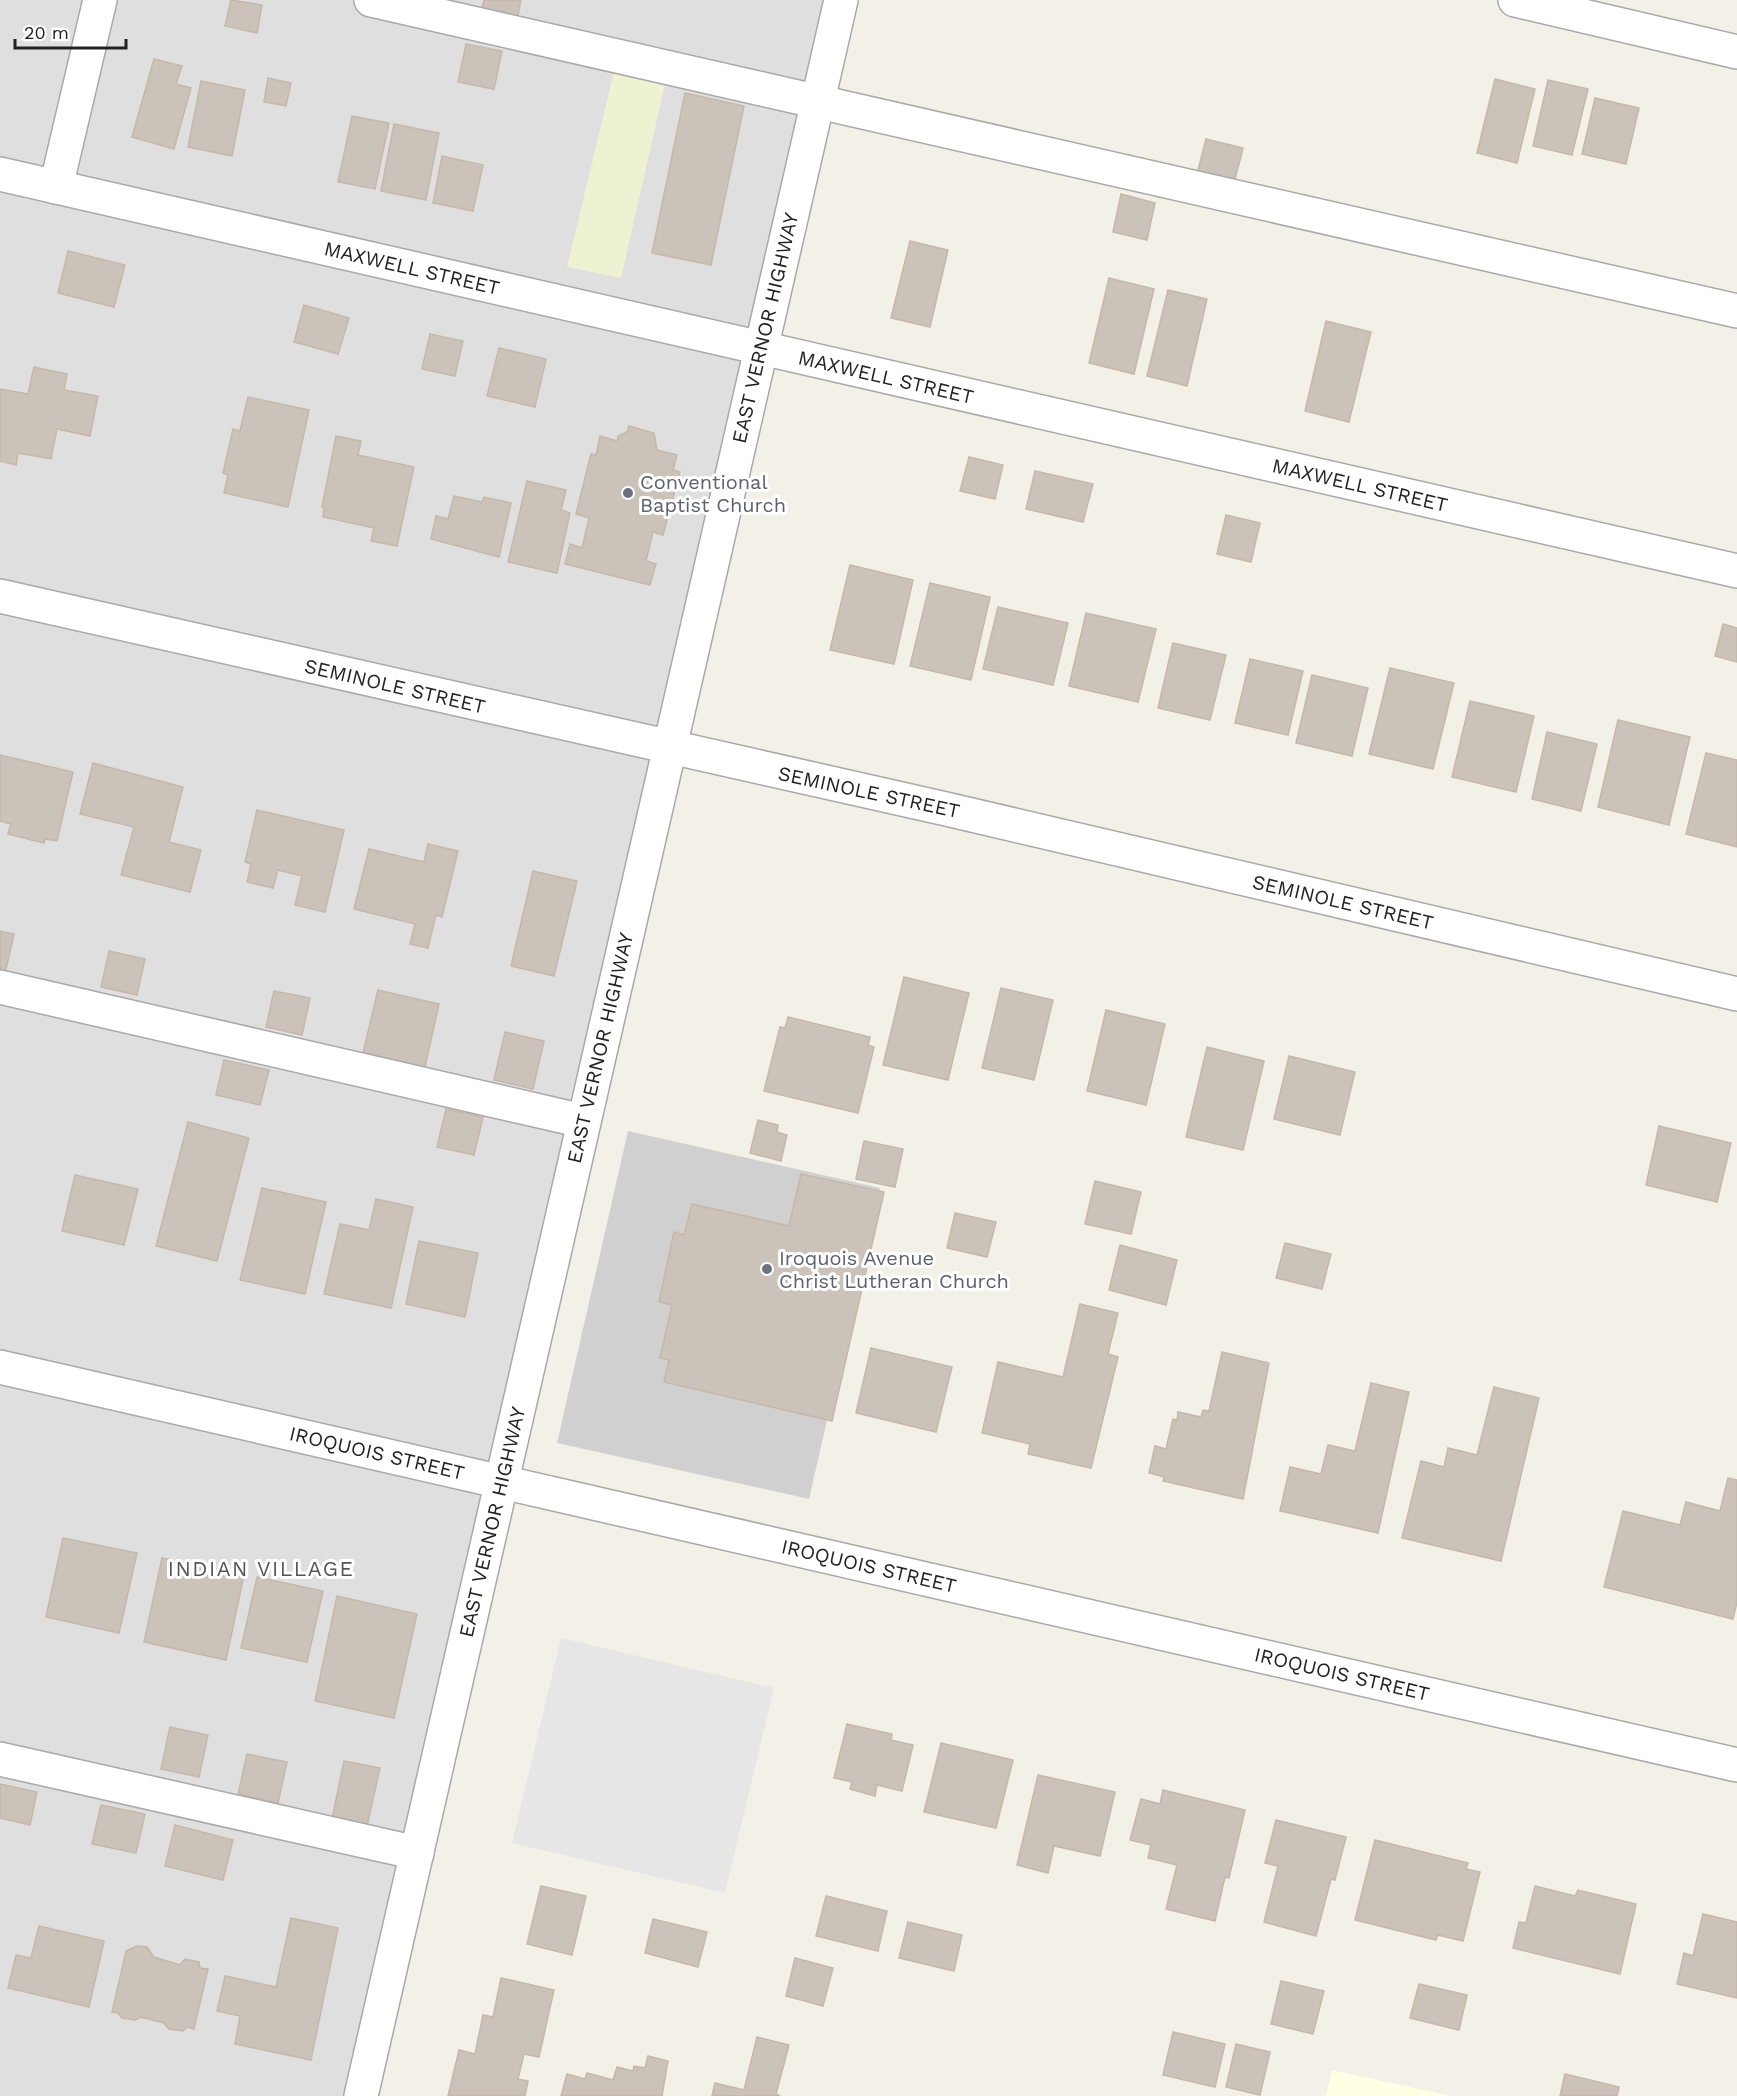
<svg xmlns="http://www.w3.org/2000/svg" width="1737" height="2096" font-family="'Work Sans',sans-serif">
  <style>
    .residential { fill: #e0dfdf }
    .education { fill: #feffe4 }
    .religious { fill: #d0d0d0 }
    .farmland { fill: #eef2d2 }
    .parking { fill: #e6e6e6 }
    .building { fill: #cbc3ba; stroke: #c6b7a8; stroke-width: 1.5 }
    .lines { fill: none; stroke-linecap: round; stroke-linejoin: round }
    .minor-casing { stroke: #a9a9a9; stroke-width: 36 }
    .minor { stroke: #fff; stroke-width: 33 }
    .worship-dot { fill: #6b7280; stroke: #fff; stroke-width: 2 }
    .labels { text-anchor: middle; stroke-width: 6; stroke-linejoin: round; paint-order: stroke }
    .street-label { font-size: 20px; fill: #222; stroke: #fff }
    .worship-label { font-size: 20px; fill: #5b616d; stroke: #fff; text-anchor: start }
    .neighbourhood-label { font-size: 21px; letter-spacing: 1.5px; fill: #555; stroke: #fff }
  </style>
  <rect width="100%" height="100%" fill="#f3f0e8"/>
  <polygon class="residential" points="0,0 841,0 361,2096 0,2096"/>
  <polygon class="education" points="1332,2070 1451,2096 1326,2096"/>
  <polygon class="religious" points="628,1131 880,1188 809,1499 557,1443"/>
  <polygon class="farmland" points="616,63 667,75 621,278 567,267"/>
  <polygon class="parking" points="561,1638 774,1688 725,1893 512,1843"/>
  <g class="building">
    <polygon points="231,0 262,5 257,33 225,26"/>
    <polygon points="484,0 521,0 517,20 481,13"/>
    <polygon points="466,44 502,51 494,89 458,82"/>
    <polygon points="154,59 182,66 176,84 191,88 174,149 132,137"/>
    <polygon points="268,78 291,83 286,106 264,102"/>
    <polygon points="1495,79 1535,89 1517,163 1477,153"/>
    <polygon points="1548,80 1588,89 1572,155 1533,146"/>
    <polygon points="201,81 245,90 232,156 188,147"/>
    <polygon points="685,93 744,106 711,265 652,253"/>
    <polygon points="1595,98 1639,108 1626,164 1582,154"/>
    <polygon points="352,116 389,123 375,189 338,182"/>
    <polygon points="394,124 439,133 426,200 381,191"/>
    <polygon points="1206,139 1243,148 1233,187 1196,178"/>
    <polygon points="442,156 483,165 473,211 433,203"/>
    <polygon points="1121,194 1155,203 1147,240 1113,232"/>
    <polygon points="910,241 948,250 930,327 891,318"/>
    <polygon points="68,251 125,265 114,307 58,293"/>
    <polygon points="1109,278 1154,289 1134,374 1089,363"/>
    <polygon points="1168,290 1207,299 1187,386 1147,376"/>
    <polygon points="304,305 349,318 338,354 294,342"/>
    <polygon points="1326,321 1371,332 1349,422 1305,411"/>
    <polygon points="430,334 463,341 455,376 422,369"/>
    <polygon points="499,348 546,359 535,407 487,396"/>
    <polygon points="34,367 67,374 64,390 98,396 90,436 57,429 51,459 18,453 16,465 0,461 0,389 28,394"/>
    <polygon points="248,397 309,410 288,507 224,493 228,475 223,473 233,429 240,431"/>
    <polygon points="629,426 654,433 657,450 677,455 673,470 680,472 663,535 653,532 646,561 656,564 650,585 565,564 570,544 582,548 589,518 576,514 591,454 596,455 600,436 617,441 618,436 627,432"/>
    <polygon points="336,436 361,441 358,455 414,467 397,546 371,541 374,528 323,517 324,508 322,507"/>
    <polygon points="969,457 1003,465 995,499 960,491"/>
    <polygon points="1035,471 1093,484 1083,522 1026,509"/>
    <polygon points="527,481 566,490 561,510 570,513 557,573 508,562"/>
    <polygon points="454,496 482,502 484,497 511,503 499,557 431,539 436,516 448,519"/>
    <polygon points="1226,515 1260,523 1251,562 1217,554"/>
    <polygon points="850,565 913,580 894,664 830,650"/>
    <polygon points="930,583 990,597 971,680 910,666"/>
    <polygon points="998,607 1068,623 1053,685 983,669"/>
    <polygon points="1086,613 1156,629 1138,702 1069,686"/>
    <polygon points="1723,624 1737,628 1737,662 1715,656"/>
    <polygon points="1173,643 1226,655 1210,720 1158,708"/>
    <polygon points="1250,659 1303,671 1288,735 1235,723"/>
    <polygon points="1390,668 1454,683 1433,769 1369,754"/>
    <polygon points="1312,675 1368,688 1352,756 1296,743"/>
    <polygon points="1470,701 1534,716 1516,792 1452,777"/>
    <polygon points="1618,720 1690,737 1669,825 1598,807"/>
    <polygon points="1547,732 1597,744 1581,811 1532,799"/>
    <polygon points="1706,753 1737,760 1737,847 1686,834"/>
    <polygon points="0,755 73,772 57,841 45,839 44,843 8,834 11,824 0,821"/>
    <polygon points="93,763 183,787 169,842 201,850 190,892 121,875 134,827 80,814"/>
    <polygon points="257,810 344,830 325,912 295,905 302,876 278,870 273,888 247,882 251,864 245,862"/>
    <polygon points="428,844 458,851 442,917 436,915 428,948 410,944 415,924 354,909 369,849 424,862"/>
    <polygon points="533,871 577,881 554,976 511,966"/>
    <polygon points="0,931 14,934 5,974 0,972"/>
    <polygon points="109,951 145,959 137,995 101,987"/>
    <polygon points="904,977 969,993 948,1080 883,1065"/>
    <polygon points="1001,988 1053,1000 1034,1080 982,1068"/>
    <polygon points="378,990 439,1004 425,1067 363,1053"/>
    <polygon points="274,991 310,998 302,1035 266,1027"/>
    <polygon points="1106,1010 1165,1024 1146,1105 1087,1091"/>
    <polygon points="788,1017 870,1037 868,1045 874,1047 858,1113 764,1091 780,1027 785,1028"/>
    <polygon points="505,1032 544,1041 533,1089 494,1080"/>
    <polygon points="1207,1047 1264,1061 1243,1150 1186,1137"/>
    <polygon points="1289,1056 1355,1072 1340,1135 1274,1119"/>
    <polygon points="224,1060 269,1070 260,1105 216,1095"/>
    <polygon points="446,1109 483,1117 474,1155 437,1147"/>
    <polygon points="758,1120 778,1125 777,1132 787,1135 781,1161 750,1153"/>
    <polygon points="188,1122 249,1138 217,1261 156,1246"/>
    <polygon points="1659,1126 1731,1143 1717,1202 1646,1185"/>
    <polygon points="864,1141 903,1149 895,1187 856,1179"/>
    <polygon points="801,1174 884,1192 832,1421 664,1382 669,1360 660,1358 672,1305 659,1302 674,1232 684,1235 692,1204 789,1226"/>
    <polygon points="75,1175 138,1189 124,1245 62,1231"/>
    <polygon points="1095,1181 1141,1192 1131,1234 1085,1224"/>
    <polygon points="262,1188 326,1202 305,1294 240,1280"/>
    <polygon points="376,1199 413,1207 391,1308 324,1294 340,1224 369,1230"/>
    <polygon points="955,1213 996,1222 987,1257 947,1248"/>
    <polygon points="419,1241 478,1253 465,1317 406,1304"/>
    <polygon points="1285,1243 1331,1254 1322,1289 1276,1278"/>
    <polygon points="1120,1245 1177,1260 1166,1305 1109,1290"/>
    <polygon points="1080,1304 1118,1313 1108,1354 1118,1357 1091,1468 1028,1454 1030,1444 982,1433 998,1362 1063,1377"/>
    <polygon points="871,1348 952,1367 936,1432 856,1413"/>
    <polygon points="1222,1352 1269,1363 1243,1499 1163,1481 1164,1477 1149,1473 1155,1446 1166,1449 1173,1419 1177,1420 1178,1412 1201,1417 1203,1410 1209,1411"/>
    <polygon points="1371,1383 1409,1392 1378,1533 1280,1511 1290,1467 1321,1474 1328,1445 1355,1451"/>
    <polygon points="1494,1387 1539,1398 1501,1561 1402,1538 1421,1461 1444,1467 1448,1448 1477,1455"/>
    <polygon points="1728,1478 1737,1480 1737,1602 1733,1619 1604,1587 1623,1511 1680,1525 1686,1502 1720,1511"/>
    <polygon points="63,1538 137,1553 119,1633 46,1617"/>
    <polygon points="162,1558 244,1575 226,1660 144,1642"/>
    <polygon points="257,1577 323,1591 307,1662 241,1648"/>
    <polygon points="337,1596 417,1614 394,1718 315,1701"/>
    <polygon points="847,1724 892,1734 891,1740 913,1745 902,1791 877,1785 875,1796 850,1789 852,1782 834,1778"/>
    <polygon points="170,1727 208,1735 199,1777 161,1769"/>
    <polygon points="941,1743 1013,1760 996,1828 924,1812"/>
    <polygon points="247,1754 287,1762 278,1803 238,1794"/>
    <polygon points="344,1761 380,1768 367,1826 332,1819"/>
    <polygon points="1038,1775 1115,1792 1100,1856 1054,1846 1048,1873 1017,1865"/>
    <polygon points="0,1784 37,1792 30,1825 0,1818"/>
    <polygon points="1163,1790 1245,1810 1229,1878 1225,1877 1215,1921 1166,1909 1177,1865 1148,1858 1151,1845 1130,1840 1141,1799 1160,1804"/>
    <polygon points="101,1805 145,1814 136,1853 92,1844"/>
    <polygon points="1276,1820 1346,1837 1335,1880 1331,1879 1316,1936 1264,1922 1278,1866 1265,1863"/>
    <polygon points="175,1825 233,1840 223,1880 165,1866"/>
    <polygon points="1375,1840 1468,1863 1466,1869 1480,1872 1463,1941 1438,1935 1436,1940 1355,1920"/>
    <polygon points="541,1886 586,1896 572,1955 527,1944"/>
    <polygon points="1535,1886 1575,1896 1578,1890 1636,1904 1620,1974 1513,1948 1519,1922 1526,1923"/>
    <polygon points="826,1896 887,1911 878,1951 816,1936"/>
    <polygon points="1703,1914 1737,1922 1737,1998 1677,1984 1684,1953 1693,1956"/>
    <polygon points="291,1918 338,1928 311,2060 235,2044 240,2016 217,2011 225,1976 276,1987"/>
    <polygon points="653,1919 707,1932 698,1967 645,1953"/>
    <polygon points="908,1922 962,1935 954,1971 899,1958"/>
    <polygon points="39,1926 104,1941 89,2007 8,1988 16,1955 31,1958"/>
    <polygon points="137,1946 147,1947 154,1957 180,1965 185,1959 199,1962 200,1968 208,1969 194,2029 187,2027 183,2031 169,2029 164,2023 141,2017 135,2020 122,2018 118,2013 112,2012 126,1951"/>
    <polygon points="795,1958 833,1968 823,2006 786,1996"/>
    <polygon points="501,1978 554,1990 539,2057 524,2054 518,2079 528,2081 525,2096 448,2096 459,2050 475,2054 483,2015 493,2017"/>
    <polygon points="1281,1981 1324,1991 1313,2034 1271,2024"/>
    <polygon points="1419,1984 1467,1995 1459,2030 1410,2018"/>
    <polygon points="1173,2032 1225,2044 1215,2087 1163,2075"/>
    <polygon points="757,2037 789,2045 776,2094 780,2096 712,2096 715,2083 744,2090"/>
    <polygon points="1236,2044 1270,2052 1260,2095 1226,2087"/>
    <polygon points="648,2056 668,2061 662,2096 561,2096 567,2074 585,2079 587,2073 613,2080 617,2067 633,2071 634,2066 645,2068"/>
    <polygon points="1565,2074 1619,2087 1617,2096 1560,2096"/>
  </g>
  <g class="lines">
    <g class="minor-casing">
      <g id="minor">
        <polyline points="371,0 1737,311"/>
        <polyline points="1515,0 1737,52"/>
        <polyline points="0,174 1737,571"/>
        <polyline points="56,187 100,0"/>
        <polyline points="0,596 946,809 1737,994"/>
        <polyline points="0,987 583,1121"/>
        <polyline points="0,1367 1737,1765"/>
        <polyline points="0,1759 417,1853"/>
        <polyline points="361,2096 841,0"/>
      </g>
    </g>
    <use href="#minor" class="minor"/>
  </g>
  <g class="worship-dot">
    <circle cx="628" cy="493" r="6"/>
    <circle cx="767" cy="1269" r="6"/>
  </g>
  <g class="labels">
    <g class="street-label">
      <text transform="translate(412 268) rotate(13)" y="7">MAXWELL STREET</text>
      <text transform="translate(765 328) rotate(-77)" y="7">EAST VERNOR HIGHWAY</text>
      <text transform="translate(886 377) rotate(13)" y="7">MAXWELL STREET</text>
      <text transform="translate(1360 485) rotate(13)" y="7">MAXWELL STREET</text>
      <text transform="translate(395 686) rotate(13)" y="7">SEMINOLE STREET</text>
      <text transform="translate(869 792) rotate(12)" y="7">SEMINOLE STREET</text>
      <text transform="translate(1343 902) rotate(13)" y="7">SEMINOLE STREET</text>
      <text transform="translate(600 1048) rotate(-77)" y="7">EAST VERNOR HIGHWAY</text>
      <text transform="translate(377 1453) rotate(13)" y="7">IROQUOIS STREET</text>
      <text transform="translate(492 1522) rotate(-77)" y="7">EAST VERNOR HIGHWAY</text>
      <text transform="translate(869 1566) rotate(13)" y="7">IROQUOIS STREET</text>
      <text transform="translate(1342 1674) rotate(13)" y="7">IROQUOIS STREET</text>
    </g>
    <g class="worship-label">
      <text x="640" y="489">Conventional<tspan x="640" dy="23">Baptist Church</tspan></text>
      <text x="779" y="1265">Iroquois Avenue<tspan x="779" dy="23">Christ Lutheran Church</tspan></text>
    </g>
    <g class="neighbourhood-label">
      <text x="261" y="1576">INDIAN VILLAGE</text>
    </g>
  </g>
  <path d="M15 39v9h111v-9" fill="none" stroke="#222222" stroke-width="3"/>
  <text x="24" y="39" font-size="18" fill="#222222" stroke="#ffffff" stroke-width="4.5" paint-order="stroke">20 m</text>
</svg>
